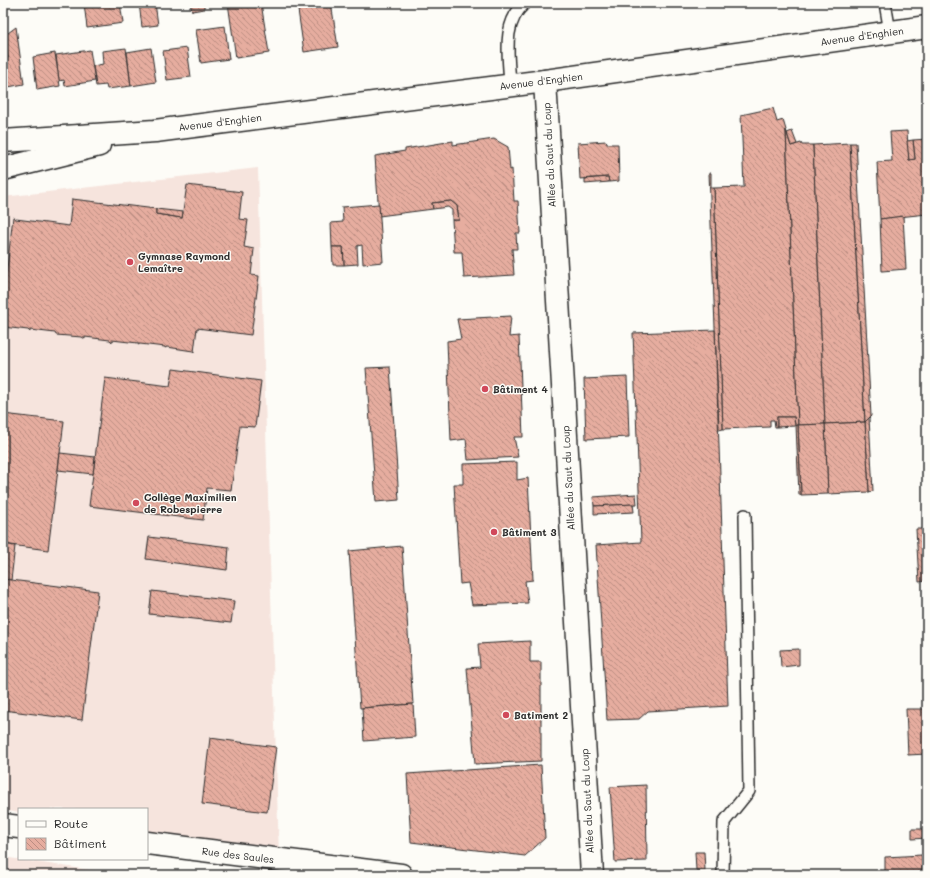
<svg xmlns="http://www.w3.org/2000/svg" width="930" height="878" font-family="Mali,sans-serif">
  <style>
    .built { fill: #f6e4dd }
    .building { fill: url(#building-back-hatch); stroke: #2b2b2b }
    .lines { fill: none; stroke-linecap: round; stroke-linejoin: round }
    .lane-casing { stroke: #2b2b2b; stroke-width: 14 }
    .street-casing { stroke: #2b2b2b; stroke-width: 25 }
    .secondary-casing { stroke: #2b2b2b; stroke-width: 25 }
    .lane { stroke: #fdfcf7; stroke-width: 11 }
    .street { stroke: #fdfcf7; stroke-width: 22 }
    .secondary { stroke: #fdfcf7; stroke-width: 22 }
    .poi-dot { fill: #d1495b; stroke: #fdfcf7; stroke-width: 1.5 }
    .labels { text-anchor: middle; stroke-width: 3; stroke-linejoin: round; paint-order: stroke }
    .street-label { font-size: 10px; fill: #2b2b2b; stroke: #fdfcf7 }
    .poi-label { font-size: 10px; font-weight: bold; fill: #2b2b2b; stroke: #fdfcf7; text-anchor: start }
  </style>
  <defs>
    <pattern id="building-back-hatch" width="6" height="6" patternUnits="userSpaceOnUse"><rect width="6" height="6" fill="#e6ad9f"/><path d="M-1 5l2 2M0 0l6 6M5-1l2 2" fill="none" stroke="#bb8d82"/></pattern>
  </defs>
  <rect width="100%" height="100%" fill="#fdfcf7"/>
  <filter id="ink" filterUnits="userSpaceOnUse"><feTurbulence type="fractalNoise" baseFrequency=".025" numOctaves="2"/><feDisplacementMap in="SourceGraphic" scale="8" xChannelSelector="R" yChannelSelector="G"/><feConvolveMatrix kernelMatrix="1 2 1 2 8 2 1 2 1" color-interpolation-filters="sRGB"/></filter>
  <g filter="url(#ink)">
    <g class="built">
      <polygon points="258,168 279,856 147,834 147,809 19,809 19,813 3,810 3,197"/>
      <polygon points="3,857 116,874 116,875 3,875"/>
    </g>
    <g class="building">
      <polygon points="84,3 120,3 123,23 87,28"/>
      <polygon points="139,3 155,3 158,25 142,27"/>
      <polygon points="190,3 204,3 204,9 192,11"/>
      <polygon points="228,3 261,3 269,53 236,58"/>
      <polygon points="297,3 331,3 338,47 304,52"/>
      <polygon points="225,26 229,59 201,63 196,30"/>
      <polygon points="16,27 24,84 3,88 3,59 8,58 4,36"/>
      <polygon points="126,48 131,86 107,89 106,85 96,86 93,66 103,64 102,51"/>
      <polygon points="151,48 156,82 131,86 127,52"/>
      <polygon points="187,48 191,77 167,80 163,51"/>
      <polygon points="90,50 95,81 65,86 64,80 59,81 56,55"/>
      <polygon points="55,53 60,86 37,90 33,57"/>
      <polygon points="773,108 777,122 783,120 786,130 798,425 795,426 794,417 777,417 777,427 775,427 774,420 770,420 770,427 723,429 714,188 744,187 741,115"/>
      <polygon points="786,130 791,146 801,143 802,145 813,145 825,424 798,425"/>
      <polygon points="792,131 797,144 791,146 787,133"/>
      <polygon points="907,131 909,160 915,159 913,140 927,139 927,214 880,219 877,162 892,161 890,132"/>
      <polygon points="494,139 508,147 510,170 512,169 514,201 518,201 520,233 516,233 517,249 512,249 514,275 464,278 462,252 454,252 452,220 459,220 457,206 451,201 432,203 433,209 379,216 375,156 405,151 405,149 453,141 453,145"/>
      <polygon points="913,140 915,159 909,160 907,141"/>
      <polygon points="606,141 607,144 618,144 619,181 609,182 608,177 580,179 578,143"/>
      <polygon points="850,143 865,422 825,424 813,145"/>
      <polygon points="850,143 856,143 871,416 865,422"/>
      <polygon points="709,173 711,173 711,188 714,188 723,429 719,430"/>
      <polygon points="608,177 609,182 585,184 585,179"/>
      <polygon points="187,185 242,192 239,219 248,220 244,247 254,249 251,275 259,276 251,335 197,328 194,352 193,351 167,347 165,348 165,347 140,344 138,345 138,343 112,340 112,342 110,340 85,337 85,339 82,337 56,335 55,333 30,330 30,332 28,330 3,327 3,303 13,217 16,219 69,226 72,199 156,209 156,214 182,218"/>
      <polygon points="451,201 457,206 459,220 452,220 452,210 448,207 433,209 432,203"/>
      <polygon points="379,204 383,262 363,264 362,245 357,246 358,264 344,265 343,247 332,247 331,223 343,222 342,207"/>
      <polygon points="156,209 183,212 182,218 156,214"/>
      <polygon points="903,216 906,269 882,271 880,219"/>
      <polygon points="332,247 343,247 344,265 333,265"/>
      <polygon points="511,316 509,337 519,336 523,437 514,437 518,457 468,460 466,439 451,441 447,341 461,339 457,319"/>
      <polygon points="715,330 728,706 648,711 639,719 607,720 596,545 641,542 633,333"/>
      <polygon points="390,367 399,500 376,502 366,368"/>
      <polygon points="173,369 261,381 255,427 240,426 231,490 207,488 203,520 89,506 105,378 170,386"/>
      <polygon points="627,377 629,437 586,439 584,379"/>
      <polygon points="3,414 64,421 48,550 3,544"/>
      <polygon points="777,417 794,417 795,426 777,427"/>
      <polygon points="869,418 873,491 869,492 865,422"/>
      <polygon points="865,422 869,492 828,494 825,424"/>
      <polygon points="825,424 828,494 801,495 798,425"/>
      <polygon points="796,425 798,425 801,495 799,495"/>
      <polygon points="924,427 927,427 927,474"/>
      <polygon points="60,453 95,457 93,474 58,470"/>
      <polygon points="517,462 517,480 528,478 533,580 525,581 528,603 472,605 468,583 460,584 454,484 463,484 463,464"/>
      <polygon points="636,494 637,504 594,506 593,497"/>
      <polygon points="633,504 634,512 594,514 594,506"/>
      <polygon points="916,529 927,529 927,581 919,582"/>
      <polygon points="149,537 229,547 227,570 146,559"/>
      <polygon points="3,544 15,546 11,580 3,579"/>
      <polygon points="402,546 413,704 360,708 349,551"/>
      <polygon points="3,579 98,591 82,720 3,710"/>
      <polygon points="152,591 234,601 231,623 149,614"/>
      <polygon points="530,641 530,662 541,662 541,761 475,764 467,668 480,667 478,644"/>
      <polygon points="799,649 799,665 781,667 780,650"/>
      <polygon points="413,704 415,737 364,741 362,708"/>
      <polygon points="906,709 927,709 927,754 908,755"/>
      <polygon points="210,738 276,747 267,812 202,804"/>
      <polygon points="541,765 545,838 525,856 411,842 407,774"/>
      <polygon points="646,785 647,861 615,862 610,787"/>
      <polygon points="912,829 927,829 927,838 912,839"/>
      <polygon points="695,852 704,852 705,870 696,870"/>
      <polygon points="922,855 923,875 885,875 885,857"/>
    </g>
    <g class="lines">
      <g class="lane-casing">
        <g id="lane">
          <polyline points="885,3 890,32"/>
          <path d="M510 85C509 57 501 24 525 3"/>
          <polyline points="723,875 724,822 749,791 745,515"/>
        </g>
      </g>
      <g class="street-casing">
        <g id="street">
          <polyline points="545,81 592,875"/>
          <polyline points="3,825 19,827"/>
          <polyline points="147,843 401,875"/>
        </g>
      </g>
      <g class="secondary-casing">
        <g id="secondary">
          <polyline points="3,141 155,131 545,81 927,27"/>
          <polyline points="3,169 99,145"/>
        </g>
      </g>
      <use href="#lane" class="lane"/>
      <use href="#street" class="street"/>
      <use href="#secondary" class="secondary"/>
    </g>
  </g>
  <g class="poi-dot">
    <circle cx="130" cy="262" r="4"/>
    <circle cx="485" cy="389" r="4"/>
    <circle cx="136" cy="503" r="4"/>
    <circle cx="494" cy="532" r="4"/>
    <circle cx="506" cy="715" r="4"/>
  </g>
  <g class="labels">
    <g class="street-label">
      <text transform="translate(862 36) rotate(-8)" y="4">Avenue d'Enghien</text>
      <text transform="translate(541 81) rotate(-7)" y="4">Avenue d'Enghien</text>
      <text transform="translate(220 122) rotate(-7)" y="4">Avenue d'Enghien</text>
      <text transform="translate(549 155) rotate(-93)" y="4">Allée du Saut du Loup</text>
      <text transform="translate(568 478) rotate(-93)" y="4">Allée du Saut du Loup</text>
      <text transform="translate(587 801) rotate(-93)" y="4">Allée du Saut du Loup</text>
      <text transform="translate(238 855) rotate(7)" y="4">Rue des Saules</text>
    </g>
    <g class="poi-label">
      <text x="138" y="260">Gymnase Raymond<tspan x="138" dy="12">Lemaître</tspan></text>
      <text x="493" y="393">Bâtiment 4</text>
      <text x="144" y="501">Collège Maximilien<tspan x="144" dy="12">de Robespierre</tspan></text>
      <text x="502" y="536">Bâtiment 3</text>
      <text x="514" y="719">Batiment 2</text>
    </g>
  </g>
  <rect width="930" height="878" fill="none" stroke="#fdfcf7" stroke-width="16"/>
  <rect x="8" y="8" width="914" height="862" fill="none" stroke="#2b2b2b" stroke-width="1.5" filter="url(#ink)"/>
  <rect x="18" y="808" width="130" height="52" fill="#fdfcf7" stroke="#a9a8a5"/>
  <rect x="26" y="821" width="20" height="6" fill="#fdfcf7" stroke="#a9a8a5"/>
  <text x="54" y="828" font-size="12" fill="#2b2b2b">Route</text>
  <rect x="26" y="838" width="20" height="12" fill="url(#building-back-hatch)" stroke="#a9a8a5"/>
  <text x="54" y="848" font-size="12" fill="#2b2b2b">Bâtiment</text>
</svg>
